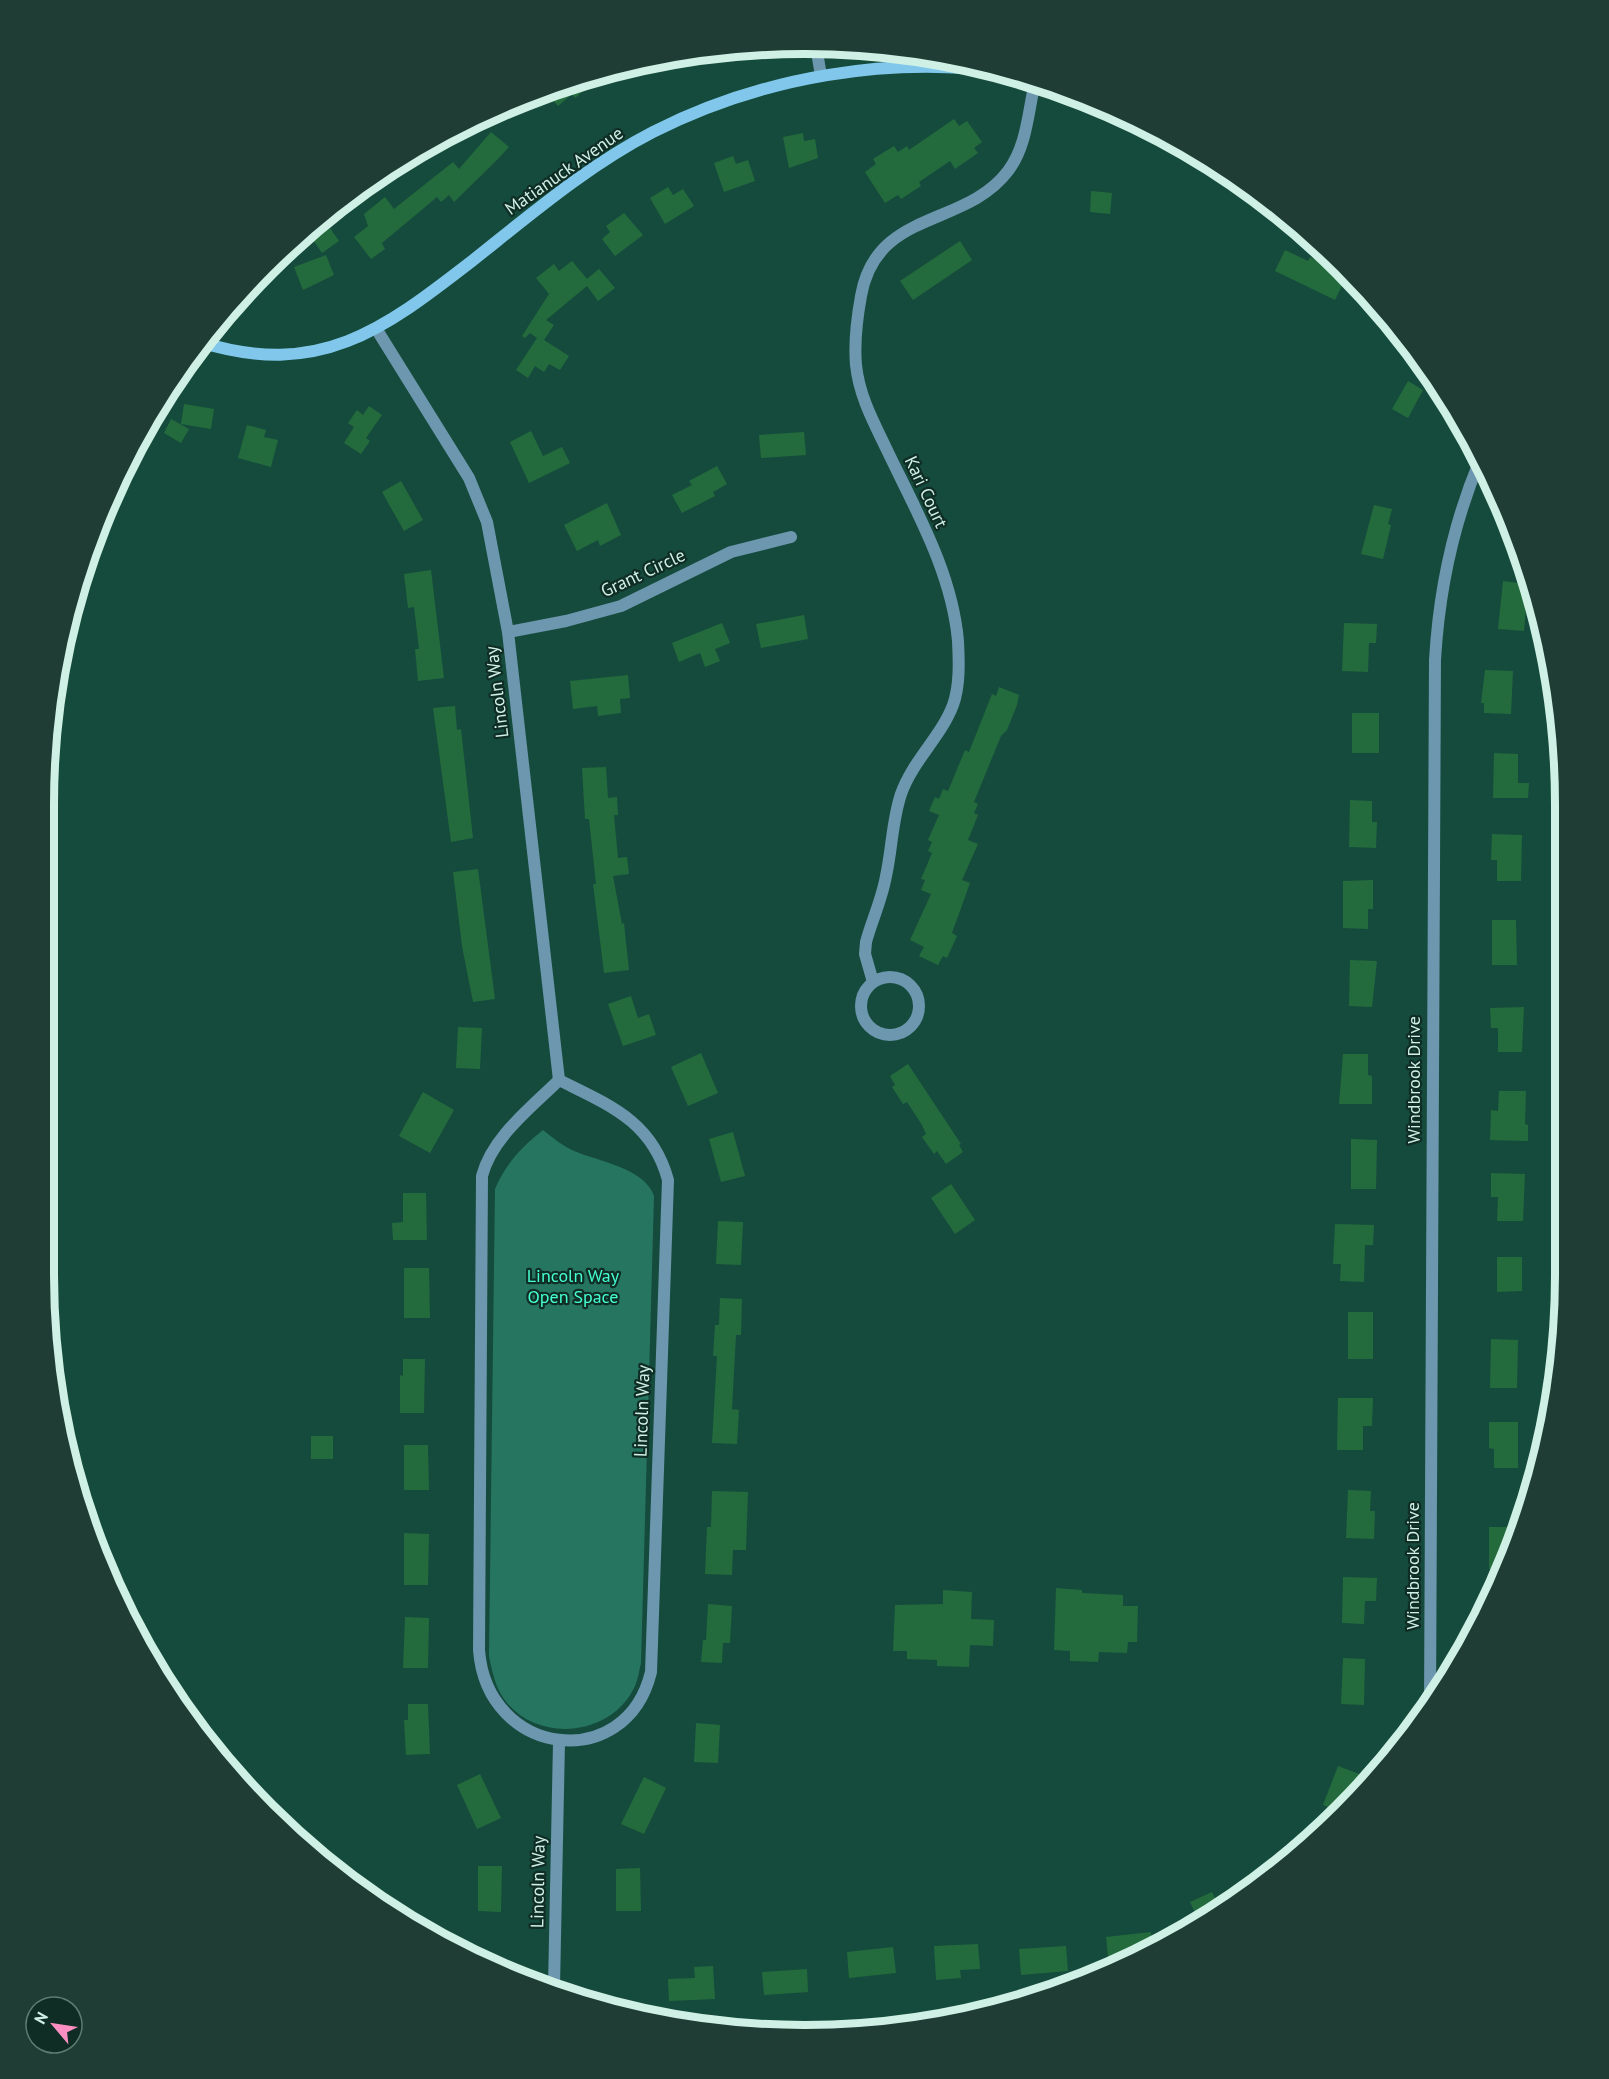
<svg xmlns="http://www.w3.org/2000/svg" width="1609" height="2079" font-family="'PT Sans',sans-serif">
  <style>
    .green { fill: #267560 }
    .building { fill: #236b3d }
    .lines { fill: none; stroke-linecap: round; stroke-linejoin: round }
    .street { stroke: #6c97ae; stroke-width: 12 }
    .secondary { stroke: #81c7ec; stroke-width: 12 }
    .labels { text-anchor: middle; stroke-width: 4.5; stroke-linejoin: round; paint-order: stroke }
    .street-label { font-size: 18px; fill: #cff0e4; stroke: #102d25 }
    .park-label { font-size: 18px; fill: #45ffd1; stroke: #102d25 }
    .rim { fill: none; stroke: #cff0e4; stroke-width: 8 }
  </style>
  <rect width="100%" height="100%" fill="#154b3c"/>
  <path class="green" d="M543 1130C553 1138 563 1146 574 1151 597 1161 645 1168 654 1196L641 1663C639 1671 638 1679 635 1686 612 1737 536 1744 504 1699 495 1686 492 1671 489 1656L495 1189C506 1163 522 1147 543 1130Z"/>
  <g class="building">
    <polygon points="605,73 575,98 572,94 558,106 545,91 560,84"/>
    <polygon points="954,119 959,126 967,121 982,142 974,148 978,153 955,169 950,161 919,182 921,186 901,199 898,195 885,203 865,172 876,164 873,159 894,146 898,152 907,146 909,150"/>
    <polygon points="491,132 509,147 498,159 454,202 449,195 441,202 437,197 382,243 385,249 371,259 354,237 368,226 364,214 385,197 394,209 453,162 459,169"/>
    <polygon points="803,133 804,141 815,139 818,158 789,168 783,137"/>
    <polygon points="733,156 736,164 748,160 755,181 724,192 714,163"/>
    <polygon points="668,187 673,195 683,189 694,206 665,224 650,198"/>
    <polygon points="1091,191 1112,193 1110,214 1090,212"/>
    <polygon points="624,213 643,235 615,256 602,239 610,232 606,226"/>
    <polygon points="330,228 339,241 322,253 313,240"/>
    <polygon points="960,241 972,260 913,300 900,281"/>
    <polygon points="1285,250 1308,261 1310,257 1347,275 1335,300 1275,271"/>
    <polygon points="326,255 334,275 303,290 294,267"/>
    <polygon points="572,261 587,279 599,269 615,288 598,301 587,286 546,320 554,325 544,340 569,356 560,370 549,364 544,372 535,366 528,378 516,370 537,338 530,333 525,338 522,336 549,294 536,278 554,264 559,271"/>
    <polygon points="1408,381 1423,390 1408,418 1392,409"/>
    <polygon points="184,404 214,409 211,429 181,424"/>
    <polygon points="369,406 382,415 366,438 370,441 361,454 344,443 354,427 348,423 357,410 363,415"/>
    <polygon points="171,419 189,429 181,443 164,433"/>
    <polygon points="247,425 266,430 264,437 278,440 271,467 238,458"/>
    <polygon points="531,431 543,456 562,447 570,463 529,483 510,442"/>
    <polygon points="804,432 806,455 761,458 759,435"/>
    <polygon points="717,466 727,484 713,492 715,496 682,513 672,495 692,485 689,481"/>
    <polygon points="401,481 423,520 404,531 382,492"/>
    <polygon points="607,503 621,535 600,546 598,540 577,551 564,525"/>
    <polygon points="1374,505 1392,509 1388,524 1391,525 1383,559 1361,554"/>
    <polygon points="431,570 444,678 418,681 415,649 419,649 414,607 408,608 404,574"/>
    <polygon points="1503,581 1528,584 1524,631 1498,629"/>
    <polygon points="804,615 808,639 761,648 756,624"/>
    <polygon points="722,623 730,643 715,649 720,661 705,667 700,653 679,662 672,643"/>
    <polygon points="1344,623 1377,624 1376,643 1369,643 1368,672 1342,671"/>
    <polygon points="1485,670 1513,671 1511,714 1484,713 1484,703 1481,703"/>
    <polygon points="628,675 630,698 620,699 621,713 598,716 597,706 573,709 570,681"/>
    <polygon points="999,687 1019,695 1017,705 1007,730 1001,736 974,802 978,804 974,813 978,815 968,840 978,844 962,880 970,883 952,933 957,936 947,958 943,956 938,965 919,956 924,947 910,940 931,894 921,890 925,880 921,879 932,853 928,851 932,842 928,840 939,815 929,811 935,797 939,799 943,789 948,791 965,750 969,752 992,694 996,696"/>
    <polygon points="455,706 457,730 461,729 473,838 451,842 433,708"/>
    <rect x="1352" y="713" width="27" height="40"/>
    <polygon points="1494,753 1518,754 1518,783 1529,783 1528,798 1493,798"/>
    <polygon points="606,767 608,798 617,797 618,815 614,815 618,858 627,857 629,874 613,876 622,924 624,923 629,970 604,973 593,884 596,884 589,819 585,819 582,768"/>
    <polygon points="1350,800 1372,801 1372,822 1377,822 1376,848 1349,847"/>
    <polygon points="1492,834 1522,835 1521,881 1497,881 1497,860 1491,860"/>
    <polygon points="478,869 495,999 473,1002 462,946 453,872"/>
    <polygon points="1373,880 1373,909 1368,909 1368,929 1343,928 1343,881"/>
    <polygon points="1492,920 1516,920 1517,965 1492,965"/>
    <polygon points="1350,960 1377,961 1372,1007 1349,1006"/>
    <polygon points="631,996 638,1018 649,1014 656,1035 623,1046 608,1004"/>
    <polygon points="1524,1007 1522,1052 1498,1052 1498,1028 1491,1028 1490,1008"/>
    <polygon points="458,1027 482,1028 480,1069 456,1068"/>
    <polygon points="701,1053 718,1093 688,1106 671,1067"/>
    <polygon points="1343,1054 1368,1054 1368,1075 1372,1076 1372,1104 1339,1104"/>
    <polygon points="908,1064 961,1144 959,1145 963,1152 946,1164 937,1151 934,1154 922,1137 926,1134 922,1125 907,1102 903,1104 892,1087 895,1085 890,1076"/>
    <polygon points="1499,1091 1526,1091 1525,1124 1528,1125 1528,1141 1490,1140 1491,1110 1498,1111"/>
    <polygon points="423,1092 454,1110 430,1153 399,1136"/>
    <polygon points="733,1132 745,1176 721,1182 709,1139"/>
    <polygon points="1351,1139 1377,1140 1376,1189 1351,1189"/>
    <polygon points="1491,1173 1525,1174 1523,1221 1497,1221 1498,1197 1491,1197"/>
    <polygon points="951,1184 975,1220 955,1234 931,1198"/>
    <polygon points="403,1193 426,1193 427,1240 393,1240 392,1223 403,1222"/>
    <polygon points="718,1221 743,1222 741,1265 716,1264"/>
    <polygon points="1335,1224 1374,1225 1373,1245 1365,1245 1364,1282 1340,1281 1341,1264 1333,1264"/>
    <polygon points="1497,1257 1522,1257 1522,1291 1497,1292"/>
    <polygon points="404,1268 429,1268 430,1318 404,1318"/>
    <polygon points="720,1298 742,1299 741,1335 736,1335 732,1409 739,1410 737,1444 712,1443 717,1356 713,1356 715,1325 719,1325"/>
    <rect x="1348" y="1312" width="25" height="47"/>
    <polygon points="1491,1339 1518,1340 1517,1388 1490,1388"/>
    <polygon points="403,1359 425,1359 424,1413 400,1413 400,1375 403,1376"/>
    <polygon points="1338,1398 1373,1398 1372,1426 1363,1426 1363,1450 1337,1450"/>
    <polygon points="1489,1422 1518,1422 1518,1468 1494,1468 1494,1449 1489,1448"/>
    <rect x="311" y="1436" width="22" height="23"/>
    <polygon points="404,1445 428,1445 429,1490 404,1490"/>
    <polygon points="1348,1490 1371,1491 1370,1511 1375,1511 1374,1539 1346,1538"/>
    <polygon points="712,1491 748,1492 746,1550 733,1550 732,1575 705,1574 707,1527 711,1527"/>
    <polygon points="1489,1527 1519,1527 1506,1568 1489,1569"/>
    <polygon points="404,1533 429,1534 428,1585 404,1585"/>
    <polygon points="1343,1577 1377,1578 1376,1601 1365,1601 1364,1624 1342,1623"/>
    <polygon points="1056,1588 1082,1590 1082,1593 1123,1595 1123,1606 1138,1606 1137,1642 1128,1642 1127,1653 1099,1652 1098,1662 1070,1661 1070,1651 1054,1650"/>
    <polygon points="943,1590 972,1592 971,1619 994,1620 993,1646 970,1645 969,1667 937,1666 937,1660 907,1659 907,1651 893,1651 895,1605 943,1604"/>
    <polygon points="708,1604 732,1606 730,1643 723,1643 722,1663 701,1662 703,1640 706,1640"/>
    <polygon points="405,1617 429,1618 428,1668 403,1668"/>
    <polygon points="1343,1658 1365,1659 1364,1705 1341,1704"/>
    <polygon points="408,1704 428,1704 430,1754 406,1755 404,1720 408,1720"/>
    <polygon points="696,1723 720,1725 718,1763 694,1762"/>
    <polygon points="1338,1766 1362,1775 1356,1790 1338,1811 1323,1805"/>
    <polygon points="480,1774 501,1818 477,1829 457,1785"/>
    <polygon points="644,1777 666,1788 644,1834 621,1824"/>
    <polygon points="478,1866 502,1866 501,1912 478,1911"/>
    <polygon points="640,1868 641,1911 616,1911 616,1869"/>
    <polygon points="1212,1892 1220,1909 1200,1923 1190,1902"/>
    <polygon points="1151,1932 1152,1947 1109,1965 1106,1937"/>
    <polygon points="978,1944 980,1969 960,1970 961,1978 936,1980 934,1946"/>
    <polygon points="1066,1946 1068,1971 1021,1975 1019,1949"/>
    <polygon points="893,1947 896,1973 849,1978 847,1952"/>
    <polygon points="713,1966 715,1999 669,2001 668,1979 695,1978 694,1967"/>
    <polygon points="807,1969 808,1992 764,1995 762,1972"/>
  </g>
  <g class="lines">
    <g class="street">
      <polyline points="816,46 821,76"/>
      <polyline points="377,330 469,478 487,522 508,632 559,1080"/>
      <polyline points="508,632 566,621 621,606 731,552 791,537"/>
      <circle cx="890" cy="1006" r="29"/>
      <path d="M873 982 865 954 866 942C872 920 882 899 886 876 892 849 892 821 901 794 913 760 941 737 953 705 960 686 959 661 958 641 952 572 915 509 886 448 873 421 859 395 856 365 854 342 857 318 861 296 876 209 965 228 1008 171 1027 146 1028 112 1035 82"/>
      <path d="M559 1080C609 1105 652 1121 668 1180L651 1672C626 1775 487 1757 479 1650L482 1176C492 1137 532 1107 559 1080Z"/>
      <path d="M1430 1706 1435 660C1439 591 1453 524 1480 460"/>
      <polyline points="554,1987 559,1742"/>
    </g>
    <path class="secondary" d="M200 342C319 379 383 330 472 261 530 215 587 166 653 132 762 77 889 55 1010 73"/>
  </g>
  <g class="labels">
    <g class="street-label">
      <text transform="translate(564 171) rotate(-35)" y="6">Matianuck Avenue</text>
      <text transform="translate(926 492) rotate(65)" y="6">Kari Court</text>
      <text transform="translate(643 573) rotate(-25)" y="6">Grant Circle</text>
      <text transform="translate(497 692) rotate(-97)" y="6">Lincoln Way</text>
      <text transform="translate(1414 1080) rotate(-90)" y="6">Windbrook Drive</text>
      <text transform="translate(642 1411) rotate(-88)" y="6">Lincoln Way</text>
      <text transform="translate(1413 1566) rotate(-90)" y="6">Windbrook Drive</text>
      <text transform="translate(538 1882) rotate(-89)" y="6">Lincoln Way</text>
    </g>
    <g class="park-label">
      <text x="573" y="1282">Lincoln Way<tspan x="573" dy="21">Open Space</tspan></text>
    </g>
  </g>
  <path d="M0 0H1609V2079H0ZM804 54H805A750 750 0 0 1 1555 804V1275A750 750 0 0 1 805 2025H804A750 750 0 0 1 54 1275V804A750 750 0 0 1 804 54Z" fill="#1f3d34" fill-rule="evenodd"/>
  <path class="rim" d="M804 54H805A750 750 0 0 1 1555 804V1275A750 750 0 0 1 805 2025H804A750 750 0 0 1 54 1275V804A750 750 0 0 1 804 54Z"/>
  <g transform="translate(54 2025) rotate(299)"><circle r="28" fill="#102d25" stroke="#5c7b71" stroke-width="1.5"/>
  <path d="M0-4.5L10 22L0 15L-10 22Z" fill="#fc8fc1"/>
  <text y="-9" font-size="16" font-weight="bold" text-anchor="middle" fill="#cff0e4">N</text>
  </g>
</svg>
